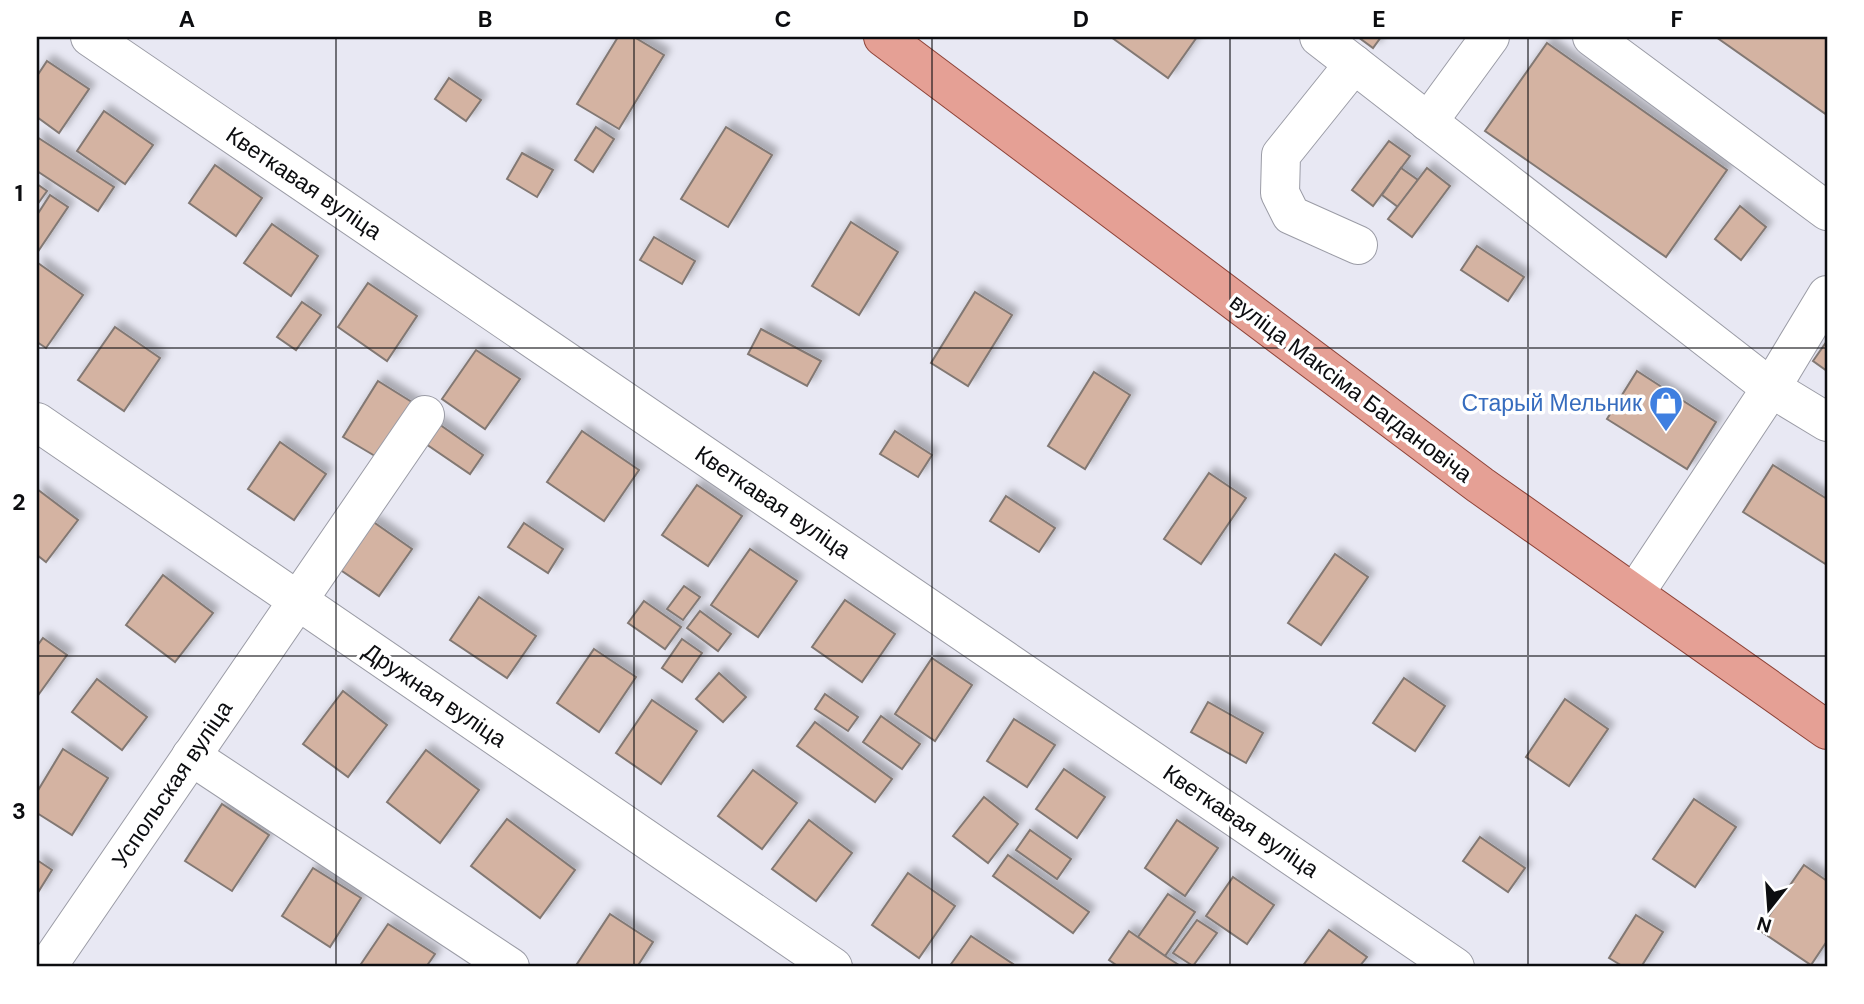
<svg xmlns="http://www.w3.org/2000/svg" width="1864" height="1004" font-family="'DM Sans',sans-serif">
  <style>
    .building { fill: #d4b3a2; stroke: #827873; stroke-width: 2; filter: url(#shadow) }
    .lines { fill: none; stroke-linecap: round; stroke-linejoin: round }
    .minor-casing { stroke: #9b9ca6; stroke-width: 40 }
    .major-casing { stroke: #8e4338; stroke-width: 40 }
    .minor { stroke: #fff; stroke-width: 38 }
    .major { stroke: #e5a095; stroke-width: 38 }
    .grid { fill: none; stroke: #0c0d10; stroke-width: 2; stroke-opacity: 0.55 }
    .labels { text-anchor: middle; stroke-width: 7; stroke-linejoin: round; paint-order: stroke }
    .street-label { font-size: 23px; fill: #0c0d10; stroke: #fff }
    .shop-label { font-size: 23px; fill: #366cbe; stroke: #fff; text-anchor: end }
    .neatline { fill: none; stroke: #0c0d10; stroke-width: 2.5 }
    .grid-label { font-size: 23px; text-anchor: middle; font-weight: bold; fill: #0c0d10 }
  </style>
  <defs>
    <filter id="shadow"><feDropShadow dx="6" dy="-6" stdDeviation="3.5" flood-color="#0004"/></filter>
  </defs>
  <rect width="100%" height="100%" fill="#e8e8f3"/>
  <g class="building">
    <polygon points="618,37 634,37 664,55 619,129 577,104"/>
    <polygon points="1111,37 1197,37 1168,78"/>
    <polygon points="1358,37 1381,37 1373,48"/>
    <polygon points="1716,37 1827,37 1827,115"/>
    <polygon points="1547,43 1727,170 1666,257 1485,131"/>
    <polygon points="47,61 89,89 59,133 37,117 37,76"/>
    <polygon points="449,78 481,100 466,121 435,99"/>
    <polygon points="104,111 153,145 125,184 77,151"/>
    <polygon points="596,127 614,139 593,172 575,160"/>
    <polygon points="726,127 772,155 728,227 681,199"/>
    <polygon points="37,137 114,187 98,211 37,171"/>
    <polygon points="1389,141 1410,156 1373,206 1352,190"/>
    <polygon points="522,153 553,170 537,197 507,179"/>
    <polygon points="215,165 262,198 236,236 189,203"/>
    <polygon points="1401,168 1418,180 1398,207 1382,195"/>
    <polygon points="1427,168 1450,186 1412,237 1388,219"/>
    <polygon points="37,184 47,191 37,205"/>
    <polygon points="50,195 68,207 37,253 37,215"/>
    <polygon points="1740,206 1766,227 1741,260 1715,239"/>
    <polygon points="851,222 898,252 859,315 812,286"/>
    <polygon points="272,224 318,256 291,296 244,263"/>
    <polygon points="654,237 695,261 682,284 640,260"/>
    <polygon points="1477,246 1524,277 1508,301 1461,270"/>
    <polygon points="38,263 83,295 46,348 37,342"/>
    <polygon points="368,283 417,316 387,361 338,327"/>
    <polygon points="975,292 1012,315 968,386 931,363"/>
    <polygon points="302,302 321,315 296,350 277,337"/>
    <polygon points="115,327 160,358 124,411 78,380"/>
    <polygon points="761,329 821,361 807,386 748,354"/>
    <polygon points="1827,341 1827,371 1813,361"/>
    <polygon points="476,350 520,379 485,429 442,399"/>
    <polygon points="1637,371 1716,422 1687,469 1607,419"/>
    <polygon points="1094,372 1130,395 1085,469 1048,446"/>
    <polygon points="378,381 415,404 380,459 343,437"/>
    <polygon points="436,422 483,455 470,474 423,442"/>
    <polygon points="582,431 639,470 604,521 547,482"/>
    <polygon points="895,431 932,455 918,477 880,454"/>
    <polygon points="280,442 326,474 294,520 248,489"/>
    <polygon points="1773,465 1827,499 1827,565 1743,512"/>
    <polygon points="1209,473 1246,498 1201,564 1164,539"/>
    <polygon points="697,485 742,516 708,566 662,535"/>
    <polygon points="37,489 78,520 46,562 37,555"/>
    <polygon points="1006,496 1055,528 1039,552 990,521"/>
    <polygon points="372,521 412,549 379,596 339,569"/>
    <polygon points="524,523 563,549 548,573 508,547"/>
    <polygon points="750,549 797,581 758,637 711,605"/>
    <polygon points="1335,554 1368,577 1321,645 1288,623"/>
    <polygon points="163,575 213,613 175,662 126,625"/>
    <polygon points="684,586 700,597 683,620 667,609"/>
    <polygon points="479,597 536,636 507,678 450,640"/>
    <polygon points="845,600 895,634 862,682 812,647"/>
    <polygon points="644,601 681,627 665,649 628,623"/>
    <polygon points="700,611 731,634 718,651 687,628"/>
    <polygon points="43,638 67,655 39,694 37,692 37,646"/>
    <polygon points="682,639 702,653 682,682 662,668"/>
    <polygon points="594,649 636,677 599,732 557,703"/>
    <polygon points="932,658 972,685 935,741 895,714"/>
    <polygon points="719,673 746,697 723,722 696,699"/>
    <polygon points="1404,678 1445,706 1415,751 1373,723"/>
    <polygon points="97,679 147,717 122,750 72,712"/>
    <polygon points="343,691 387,725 348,777 303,744"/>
    <polygon points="825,694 858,717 848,731 815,709"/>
    <polygon points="1565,699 1608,729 1569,786 1526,757"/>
    <polygon points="652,700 697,731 661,784 616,753"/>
    <polygon points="1208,702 1263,733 1246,763 1191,732"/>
    <polygon points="881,716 920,744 902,769 863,742"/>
    <polygon points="1014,719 1055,745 1027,787 987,761"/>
    <polygon points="815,722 892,779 875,802 797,746"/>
    <polygon points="63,749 108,778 72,835 37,813 37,792"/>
    <polygon points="426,750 479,790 440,843 387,802"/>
    <polygon points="1064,769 1105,797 1077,838 1036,809"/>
    <polygon points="753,770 797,803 762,849 718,816"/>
    <polygon points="984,797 1018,824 988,863 953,836"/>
    <polygon points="1694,799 1736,827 1695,887 1653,859"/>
    <polygon points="222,804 269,835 232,891 185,861"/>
    <polygon points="507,819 575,870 540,918 471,866"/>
    <polygon points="809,820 852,853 816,901 772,869"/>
    <polygon points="1177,820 1218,848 1185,896 1145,868"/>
    <polygon points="1030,830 1071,859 1057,879 1016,850"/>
    <polygon points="1480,837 1525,868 1508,892 1463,861"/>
    <polygon points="1008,855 1089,912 1073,933 993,876"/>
    <polygon points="37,860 52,870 37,894"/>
    <polygon points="1804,865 1827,881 1827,941 1811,965 1759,930"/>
    <polygon points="313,868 361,898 330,947 282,916"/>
    <polygon points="908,873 955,906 919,958 872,925"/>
    <polygon points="1233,877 1274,905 1247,944 1206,916"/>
    <polygon points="1168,894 1195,912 1165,956 1138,937"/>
    <polygon points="610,914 653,942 637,967 575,967"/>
    <polygon points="1636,915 1663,932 1641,967 1624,967 1609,958"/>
    <polygon points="1197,920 1217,933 1193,966 1173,953"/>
    <polygon points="388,924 435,954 426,967 359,967"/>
    <polygon points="1329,930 1367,957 1359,967 1302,967"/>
    <polygon points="1129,931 1165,956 1182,967 1119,967 1109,960"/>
    <polygon points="971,936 1013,964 1010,967 949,967"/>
  </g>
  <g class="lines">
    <g class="minor-casing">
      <g id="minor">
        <polyline points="90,37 1455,967"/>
        <polyline points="1319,37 1771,388 1827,422"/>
        <polyline points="1592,37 1827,211"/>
        <polyline points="1354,64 1281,155 1280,193 1291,215 1358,245"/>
        <polyline points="1428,122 1490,37"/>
        <polyline points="37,422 833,967"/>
        <polyline points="1635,593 1771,388 1827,295"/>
        <polyline points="191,756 510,967"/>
        <polyline points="47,967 425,415"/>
      </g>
    </g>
    <g class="major-casing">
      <polyline id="major" points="883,37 1480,485 1827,730"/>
    </g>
    <use href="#minor" class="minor"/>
    <use href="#major" class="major"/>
  </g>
  <path class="grid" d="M336 37V967M634 37V967M932 37V967M1230 37V967M1528 37V967M37 348H1827M37 656H1827"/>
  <defs>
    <g id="shop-pin" transform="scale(1.75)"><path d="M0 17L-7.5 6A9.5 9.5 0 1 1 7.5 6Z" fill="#3f7fe0" stroke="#fff"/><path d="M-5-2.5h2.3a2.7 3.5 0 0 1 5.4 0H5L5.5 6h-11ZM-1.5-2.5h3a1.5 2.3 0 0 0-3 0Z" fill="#fff"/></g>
  </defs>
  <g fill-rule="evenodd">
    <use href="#shop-pin" x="1666" y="403"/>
  </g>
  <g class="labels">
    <g class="street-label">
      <text transform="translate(304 183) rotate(34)" y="8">Кветкавая вуліца</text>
      <text transform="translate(1351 388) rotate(37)" y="8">вуліца Максіма Багдановіча</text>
      <text transform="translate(773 502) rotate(34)" y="8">Кветкавая вуліца</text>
      <text transform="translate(435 695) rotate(34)" y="8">Дружная вуліца</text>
      <text transform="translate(172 784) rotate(-56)" y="8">Успольская вуліца</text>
      <text transform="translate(1241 821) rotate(34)" y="8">Кветкавая вуліца</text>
    </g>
    <g class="shop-label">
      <text x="1642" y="411">Старый Мельник</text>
    </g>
  </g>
  <rect width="1864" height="1004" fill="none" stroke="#ffffff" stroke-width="77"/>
  <g transform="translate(1769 909) rotate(197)" stroke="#ffffff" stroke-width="5" paint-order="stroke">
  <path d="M0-5L12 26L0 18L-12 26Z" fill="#0c0d10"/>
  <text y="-10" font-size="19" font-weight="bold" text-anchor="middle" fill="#0c0d10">N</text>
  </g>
  <rect x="38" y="38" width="1788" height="927" class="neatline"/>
  <g class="grid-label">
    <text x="187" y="27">A</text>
    <text x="485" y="27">B</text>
    <text x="783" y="27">C</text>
    <text x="1081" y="27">D</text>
    <text x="1379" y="27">E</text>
    <text x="1677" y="27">F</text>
    <text x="19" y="201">1</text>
    <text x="19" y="510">2</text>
    <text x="19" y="819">3</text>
  </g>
</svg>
